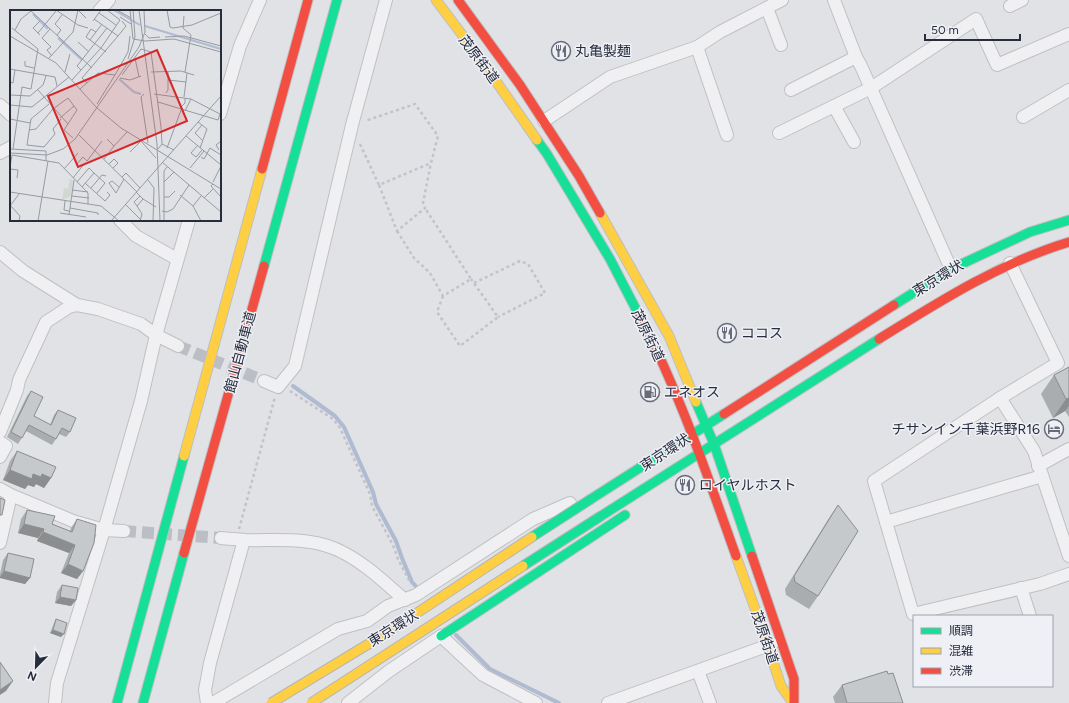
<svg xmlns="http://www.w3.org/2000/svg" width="1069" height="703" font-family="Figtree,'Noto Sans JP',sans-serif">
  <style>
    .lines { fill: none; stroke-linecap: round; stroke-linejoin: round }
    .stream { stroke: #aebbd1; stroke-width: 4 }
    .street-tunnel { stroke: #bbbec4; stroke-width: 12; stroke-dasharray: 12 6; stroke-linecap: butt }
    .street-casing { stroke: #bfc0c4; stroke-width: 14 }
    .fast-casing { stroke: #bdbfc3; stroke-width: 11 }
    .slow-casing { stroke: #bdbfc3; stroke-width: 11 }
    .jam-casing { stroke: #bdbfc3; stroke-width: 11 }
    .path { stroke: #c2c3c9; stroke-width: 2.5; stroke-dasharray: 3 3; stroke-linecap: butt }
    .street { stroke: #f0f0f2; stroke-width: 12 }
    .fast { stroke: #16e098; stroke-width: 9 }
    .slow { stroke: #ffcf43; stroke-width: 9 }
    .jam { stroke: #f24e42; stroke-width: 9 }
    .fast-bridge-casing { stroke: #b3b5ba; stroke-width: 11; stroke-linecap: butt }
    .slow-bridge-casing { stroke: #b3b5ba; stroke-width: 11; stroke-linecap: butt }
    .fast-bridge { stroke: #16e098; stroke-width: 9 }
    .slow-bridge { stroke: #ffcf43; stroke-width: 9 }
    .wall { fill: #aaadaf }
    .shaded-wall { fill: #8b8d8f }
    .building { fill: #c6c9cc; stroke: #8b8d8f }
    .labels { text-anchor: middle; stroke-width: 3; stroke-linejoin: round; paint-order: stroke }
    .poi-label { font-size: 14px; fill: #282d3e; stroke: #eef0f5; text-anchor: start }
    .street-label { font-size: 14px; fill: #282d3e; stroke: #eef0f5 }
    .inset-river { fill: none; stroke: #aebbd1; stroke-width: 2 }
    .inset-road { fill: none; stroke: #969aa3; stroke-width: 1 }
    .view { fill: #d62828; fill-opacity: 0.15; stroke: #d62828; stroke-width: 2 }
    .inset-edge { fill: none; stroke: #282d3e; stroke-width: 2 }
  </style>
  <rect width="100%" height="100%" fill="#e0e2e6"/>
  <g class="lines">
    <g class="stream">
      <polyline points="293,386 335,416 344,427 373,492 376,504 396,541 402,558 412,582 420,591"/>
      <polyline points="456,635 490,669 559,703"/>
    </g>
    <g class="street-tunnel">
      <polyline points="178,346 264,381"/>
      <polyline points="124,531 221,538"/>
    </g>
    <g class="street-casing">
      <g id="street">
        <polyline points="834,0 856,57 861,66 951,269"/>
        <polyline points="1010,6 1022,0"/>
        <polyline points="767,8 781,45"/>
        <polyline points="99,11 109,0"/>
        <polyline points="791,90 856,57"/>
        <polyline points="0,105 11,115"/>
        <polyline points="834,106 854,142"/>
        <polyline points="220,114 240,46 260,0"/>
        <polyline points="1023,117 1069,90"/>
        <polyline points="544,121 610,77 697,47"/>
        <polyline points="779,133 871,88 976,19 997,65 1069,34"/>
        <polyline points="727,135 697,47 720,32 782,0"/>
        <polyline points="0,153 11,147"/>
        <polyline points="120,220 136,236 177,259"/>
        <polyline points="0,252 23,271 77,305 98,309 141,324 156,335 178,346"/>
        <polyline points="1010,263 1058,363 1000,398 874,481 913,614 1040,584 1069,574"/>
        <polyline points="264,381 278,387 295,366 352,125 386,0"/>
        <polyline points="1000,398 1034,451 1069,556"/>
        <polyline points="0,432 17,390 19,380 46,322 69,307 77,305"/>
        <polyline points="0,442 6,446 0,457"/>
        <polyline points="1038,466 1069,449"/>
        <polyline points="0,489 11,495 73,521 104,530 124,531"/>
        <polyline points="886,522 1042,476"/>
        <path d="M221 538C229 539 237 539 245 540 278 541 314 536 344 553 367 565 386 584 405 600"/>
        <polyline points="0,543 11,495"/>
        <polyline points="1021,588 1030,616"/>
        <polyline points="698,671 710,703"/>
        <polyline points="55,703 57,683 104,530 141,401 156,335 189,220"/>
        <polyline points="207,703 205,690 210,663 244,540"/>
        <polyline points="213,703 338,629 367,621 388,606 416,595 533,519 570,503"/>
        <polyline points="348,703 389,671 441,636 483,675 536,703"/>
        <polyline points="608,703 772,644"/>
      </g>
    </g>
    <g class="fast-casing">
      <g id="fast">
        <polyline points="537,140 547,154 610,259 640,317"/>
        <polyline points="264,266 337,0"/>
        <polyline points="894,305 951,269 1030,232 1069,220"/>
        <polyline points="696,402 714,444 752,556"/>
        <polyline points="591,499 724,414"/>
        <polyline points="601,516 879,339"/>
        <polyline points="441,636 625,515"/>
        <polyline points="117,703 184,456"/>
        <polyline points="143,703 184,553"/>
      </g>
    </g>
    <g class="slow-casing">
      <g id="slow">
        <polyline points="436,0 484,64 537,140"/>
        <polyline points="600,213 669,336 696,402"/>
        <polyline points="184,456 262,169"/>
        <polyline points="736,556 761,625 781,686 793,703"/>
      </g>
    </g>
    <g class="jam-casing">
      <g id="jam">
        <polyline points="458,0 520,85 579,176 600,213"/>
        <polyline points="262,169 308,0"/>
        <path d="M640 317C680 393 707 475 736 556"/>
        <path d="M879 339C940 301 1000 263 1069 242"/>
        <polyline points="724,414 894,305"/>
        <polyline points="184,553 264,266"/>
        <polyline points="752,556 794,679 794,703"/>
      </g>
    </g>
    <g class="path">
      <polyline points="360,144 379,185 431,163 438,136 415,104 365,121"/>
      <polyline points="379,185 397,231 425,208 423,203 431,163"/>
      <polyline points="397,231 414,258 430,273 443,296 471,279 425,208"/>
      <polyline points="474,283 520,261 528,264 545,293 498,317"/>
      <polyline points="443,296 437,312 460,346 498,317 471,279"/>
      <polyline points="290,391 333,419 340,428 370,494 372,506 393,545 398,559 411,584"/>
      <polyline points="239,529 275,397"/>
    </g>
    <use href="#street" class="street"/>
    <use href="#fast" class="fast"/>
    <use href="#slow" class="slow"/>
    <use href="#jam" class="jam"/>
    <g class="fast-bridge-casing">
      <g id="fast-bridge">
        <polyline points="532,537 591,499"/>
        <polyline points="523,566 601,516"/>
      </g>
    </g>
    <g class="slow-bridge-casing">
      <g id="slow-bridge">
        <polyline points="271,703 385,634 532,537"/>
        <polyline points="311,703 523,566"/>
      </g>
    </g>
    <use href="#fast-bridge" class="fast-bridge"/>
    <use href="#slow-bridge" class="slow-bridge"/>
  </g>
  <g class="wall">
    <polygon points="1069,367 1069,417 1065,411 1053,418 1041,394 1054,375"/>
    <polygon points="31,391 34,416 50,425 54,415 58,410 70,432 66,437 59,434 52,445 26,431 18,444 7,437 27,396"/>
    <polygon points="17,451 51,478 44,488 36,484 34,487 28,485 25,489 3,480 10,461"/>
    <polygon points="838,505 818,596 809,609 786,595 785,589 829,518"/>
    <polygon points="27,510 52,524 70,531 71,528 77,519 83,571 77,579 61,573 69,553 37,541 38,538 18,533 21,519"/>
    <polygon points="8,553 30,578 25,584 0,578 0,574 3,560"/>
    <polygon points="62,585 76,600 71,606 55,603 57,592"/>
    <polygon points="56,619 61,637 50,633 54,623"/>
    <polygon points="888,674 903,703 835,703 833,697 842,685"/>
  </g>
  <g class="shaded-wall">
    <polygon points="1069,398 1069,406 1065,411 1053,418 1066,399"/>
    <polygon points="10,470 33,474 42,474 51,478 44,488 36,484 34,487 28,485 25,489 3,480"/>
    <polygon points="24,524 44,529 38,538 18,533"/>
    <polygon points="43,532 75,545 69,553 37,541"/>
    <polygon points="68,564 83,571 77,579 61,573"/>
    <polygon points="4,571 30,578 25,584 0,578 0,577"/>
    <polygon points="60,597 76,600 71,606 55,603"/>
    <polygon points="53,630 64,634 61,637 50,633"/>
    <polygon points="13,681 6,691 0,695 0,690"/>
  </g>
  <g class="building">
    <polygon points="1069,367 1069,398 1066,399 1054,375"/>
    <polygon points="31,391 43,397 34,416 51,425 58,410 76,418 70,432 62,428 56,439 29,425 22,438 11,432"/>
    <polygon points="17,451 56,467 51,478 42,474 41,477 33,474 32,479 10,470"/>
    <polygon points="0,498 5,500 2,515 0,515"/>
    <polygon points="838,505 858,531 818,596 795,582 794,576"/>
    <polygon points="27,510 55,516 52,524 72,532 77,519 96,525 94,543 83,571 68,564 75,545 43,532 44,529 24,524"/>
    <polygon points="8,553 34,559 30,578 4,571"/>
    <polygon points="62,585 78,588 76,600 60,597"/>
    <polygon points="56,619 67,623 64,634 53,630"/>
    <polygon points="0,662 13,681 0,690"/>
    <polygon points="887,671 888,674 893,673 903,703 847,703 842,685"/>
  </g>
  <defs>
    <g id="restaurant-ring" transform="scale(1)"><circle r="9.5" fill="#eef0f5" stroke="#686c79" stroke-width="1.5"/><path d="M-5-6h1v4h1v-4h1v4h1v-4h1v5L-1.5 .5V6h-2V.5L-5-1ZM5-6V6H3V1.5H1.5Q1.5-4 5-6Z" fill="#686c79"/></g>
    <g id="fuel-ring" transform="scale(1)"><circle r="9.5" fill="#eef0f5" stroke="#686c79" stroke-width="1.5"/><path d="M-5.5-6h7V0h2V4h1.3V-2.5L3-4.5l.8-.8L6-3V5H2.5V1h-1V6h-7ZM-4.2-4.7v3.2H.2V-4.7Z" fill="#686c79"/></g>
    <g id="hotel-ring" transform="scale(1)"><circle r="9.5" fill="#eef0f5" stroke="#686c79" stroke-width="1.5"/><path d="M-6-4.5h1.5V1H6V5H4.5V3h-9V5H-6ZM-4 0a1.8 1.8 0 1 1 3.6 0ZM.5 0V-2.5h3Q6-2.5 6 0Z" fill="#686c79"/></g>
  </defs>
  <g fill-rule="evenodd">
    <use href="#restaurant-ring" x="561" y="51"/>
    <use href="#restaurant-ring" x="727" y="333"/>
    <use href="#fuel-ring" x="650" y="392"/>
    <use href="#hotel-ring" x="1054" y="429"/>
    <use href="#restaurant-ring" x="685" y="485"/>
  </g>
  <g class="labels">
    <g class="poi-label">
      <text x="575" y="56">丸亀製麺</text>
      <text x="741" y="338">ココス</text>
      <text x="664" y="397">エネオス</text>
      <text x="1040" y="434" text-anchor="end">チサンイン千葉浜野R16</text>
      <text x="699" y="490">ロイヤルホスト</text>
    </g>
    <g class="street-label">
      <text transform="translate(479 59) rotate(53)" y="5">茂原街道</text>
      <text transform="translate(938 278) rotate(-31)" y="5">東京環状</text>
      <text transform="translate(648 335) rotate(64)" y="5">茂原街道</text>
      <text transform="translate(240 352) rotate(-75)" y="5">館山自動車道</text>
      <text transform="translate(665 452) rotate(-33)" y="5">東京環状</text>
      <text transform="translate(393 628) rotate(-32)" y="5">東京環状</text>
      <text transform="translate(765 637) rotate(71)" y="5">茂原街道</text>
    </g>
  </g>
  <g transform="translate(10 10)">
    <rect width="211" height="211" fill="#e0e2e6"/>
    <path d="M60 168 63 171 61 186 52 190 54 178 58 179Z" fill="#d0d9d1"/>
    <path class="inset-river" d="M104 0 130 15M23 4 38 19M135 16 211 39M48 28 72 50M109 69 124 82 131 84"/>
    <path class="inset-road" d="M46 0 68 15 78 18M107 0 121 8M120 0 123 29 135 31 164 29 211 42M129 0 147 134 150 211M157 0 160 17 163 18 182 15 211 3M21 1 82 58M89 3 106 15M174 6 173 18 181 25 175 62M110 7 121 14M30 11 23 18 30 25M83 11 91 0M2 18 28 39 21 79 12 77 3 139M40 19 32 28 41 37 37 40 42 46M5 20 11 9 21 1M86 22 81 19 76 27 96 42M28 23 46 1M135 24 139 28 150 27M47 25 51 20 45 14 52 5M0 26 46 53 87 98 111 118 211 179M108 26 116 16 112 11M155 27 174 26 211 36M80 30 92 14M68 32 79 42M39 48 63 22 68 0 76 8M125 48 129 67M118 49 125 27 123 0M15 51V56L24 58M0 59 45 67 47 76M71 60 67 56 97 18M55 62 60 44M141 62 171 61 184 65M112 65 131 39 141 42 151 117 152 134 148 139M110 68 120 70 131 66M62 70 91 38 110 10 97 0M158 70 176 72M0 72 3 73 5 60M77 73 72 68 108 26 84 9M70 79 88 63 105 65 118 42 120 26M28 80 58 114M156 83 158 80V62M134 84 131 87 138 133M144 84 181 89 210 104 208 110 148 92M0 85 20 86 33 75 36 66M174 87 177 63M39 94 21 109 17 135 34 137 45 124 43 119 51 109M87 94 105 65M0 95 22 97 59 67M169 99 175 93V88M175 101 181 89M50 108 64 96M0 109 20 113M188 112 197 119 190 138M192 115 185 123 193 131M19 120 26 119 43 99 58 88 67 100 54 120 63 128M69 125 127 182M176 126 211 155M130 130 146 148M152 134 164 140M104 136 117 122M187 136 181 143 186 147 192 140M157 138 171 100M0 139 36 141V151M209 140 206 135 211 131M120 142 130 132M0 143 37 145 53 139 65 129 129 37 135 22 134 0M2 145 49 153 78 183V194M191 147 194 149 200 138 211 145M94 149 104 136 97 129M152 152 211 202M99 154 104 149 108 153 103 158M66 155 73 147 77 151 92 131M0 157 2 145M180 158 194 141M0 159 8 160 7 168M54 159 68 143M84 163 95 173 87 183M112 167 116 163 130 178M63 168 74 154M138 170 144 178 143 211M67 172 79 158 84 163 72 177M154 172 164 162M203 172 211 156M75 173 95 191 100 185 97 182M203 174 201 176 211 187M109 177 102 171 99 173 106 183 114 169M81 178 92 165 96 166M62 180 78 182M0 182 91 196 109 211M126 182 133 189 127 196 132 204 130 211M170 185 183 196 191 211M62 186 79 188M154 187H159L165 181M194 188 203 179M133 189 146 197M55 191 54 200 59 201M115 194 130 209M0 195 10 206 9 211M0 196 9 184M127 196 124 192 130 186M183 196 191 186M60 198 88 203V205M152 201 157 202 163 199 179 175M50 203 76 207M59 205 64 170M28 211 38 151M101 211 211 86M154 211V161L157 157"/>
    <path class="view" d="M147 40 177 111 68 157 38 86Z"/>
    <rect width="211" height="211" class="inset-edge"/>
  </g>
  <rect x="913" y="615" width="140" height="72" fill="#eef0f5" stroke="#9fa2ac"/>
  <rect x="921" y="628" width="20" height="6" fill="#16e098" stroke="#9fa2ac"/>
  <text x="949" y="635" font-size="12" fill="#282d3e">順調</text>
  <rect x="921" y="648" width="20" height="6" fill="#ffcf43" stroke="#9fa2ac"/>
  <text x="949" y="655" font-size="12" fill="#282d3e">混雑</text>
  <rect x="921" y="668" width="20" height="6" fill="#f24e42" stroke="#9fa2ac"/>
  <text x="949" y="675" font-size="12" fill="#282d3e">渋滞</text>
  <g transform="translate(36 667) rotate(203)" stroke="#eef0f5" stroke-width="3" paint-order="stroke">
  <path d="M0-3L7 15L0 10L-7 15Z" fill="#282d3e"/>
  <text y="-6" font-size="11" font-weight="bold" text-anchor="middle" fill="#282d3e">N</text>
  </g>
  <path d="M925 34v6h95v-6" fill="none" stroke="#282d3e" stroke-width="2"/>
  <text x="931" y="34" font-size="12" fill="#282d3e" stroke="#eef0f5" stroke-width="3" paint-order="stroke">50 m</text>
</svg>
